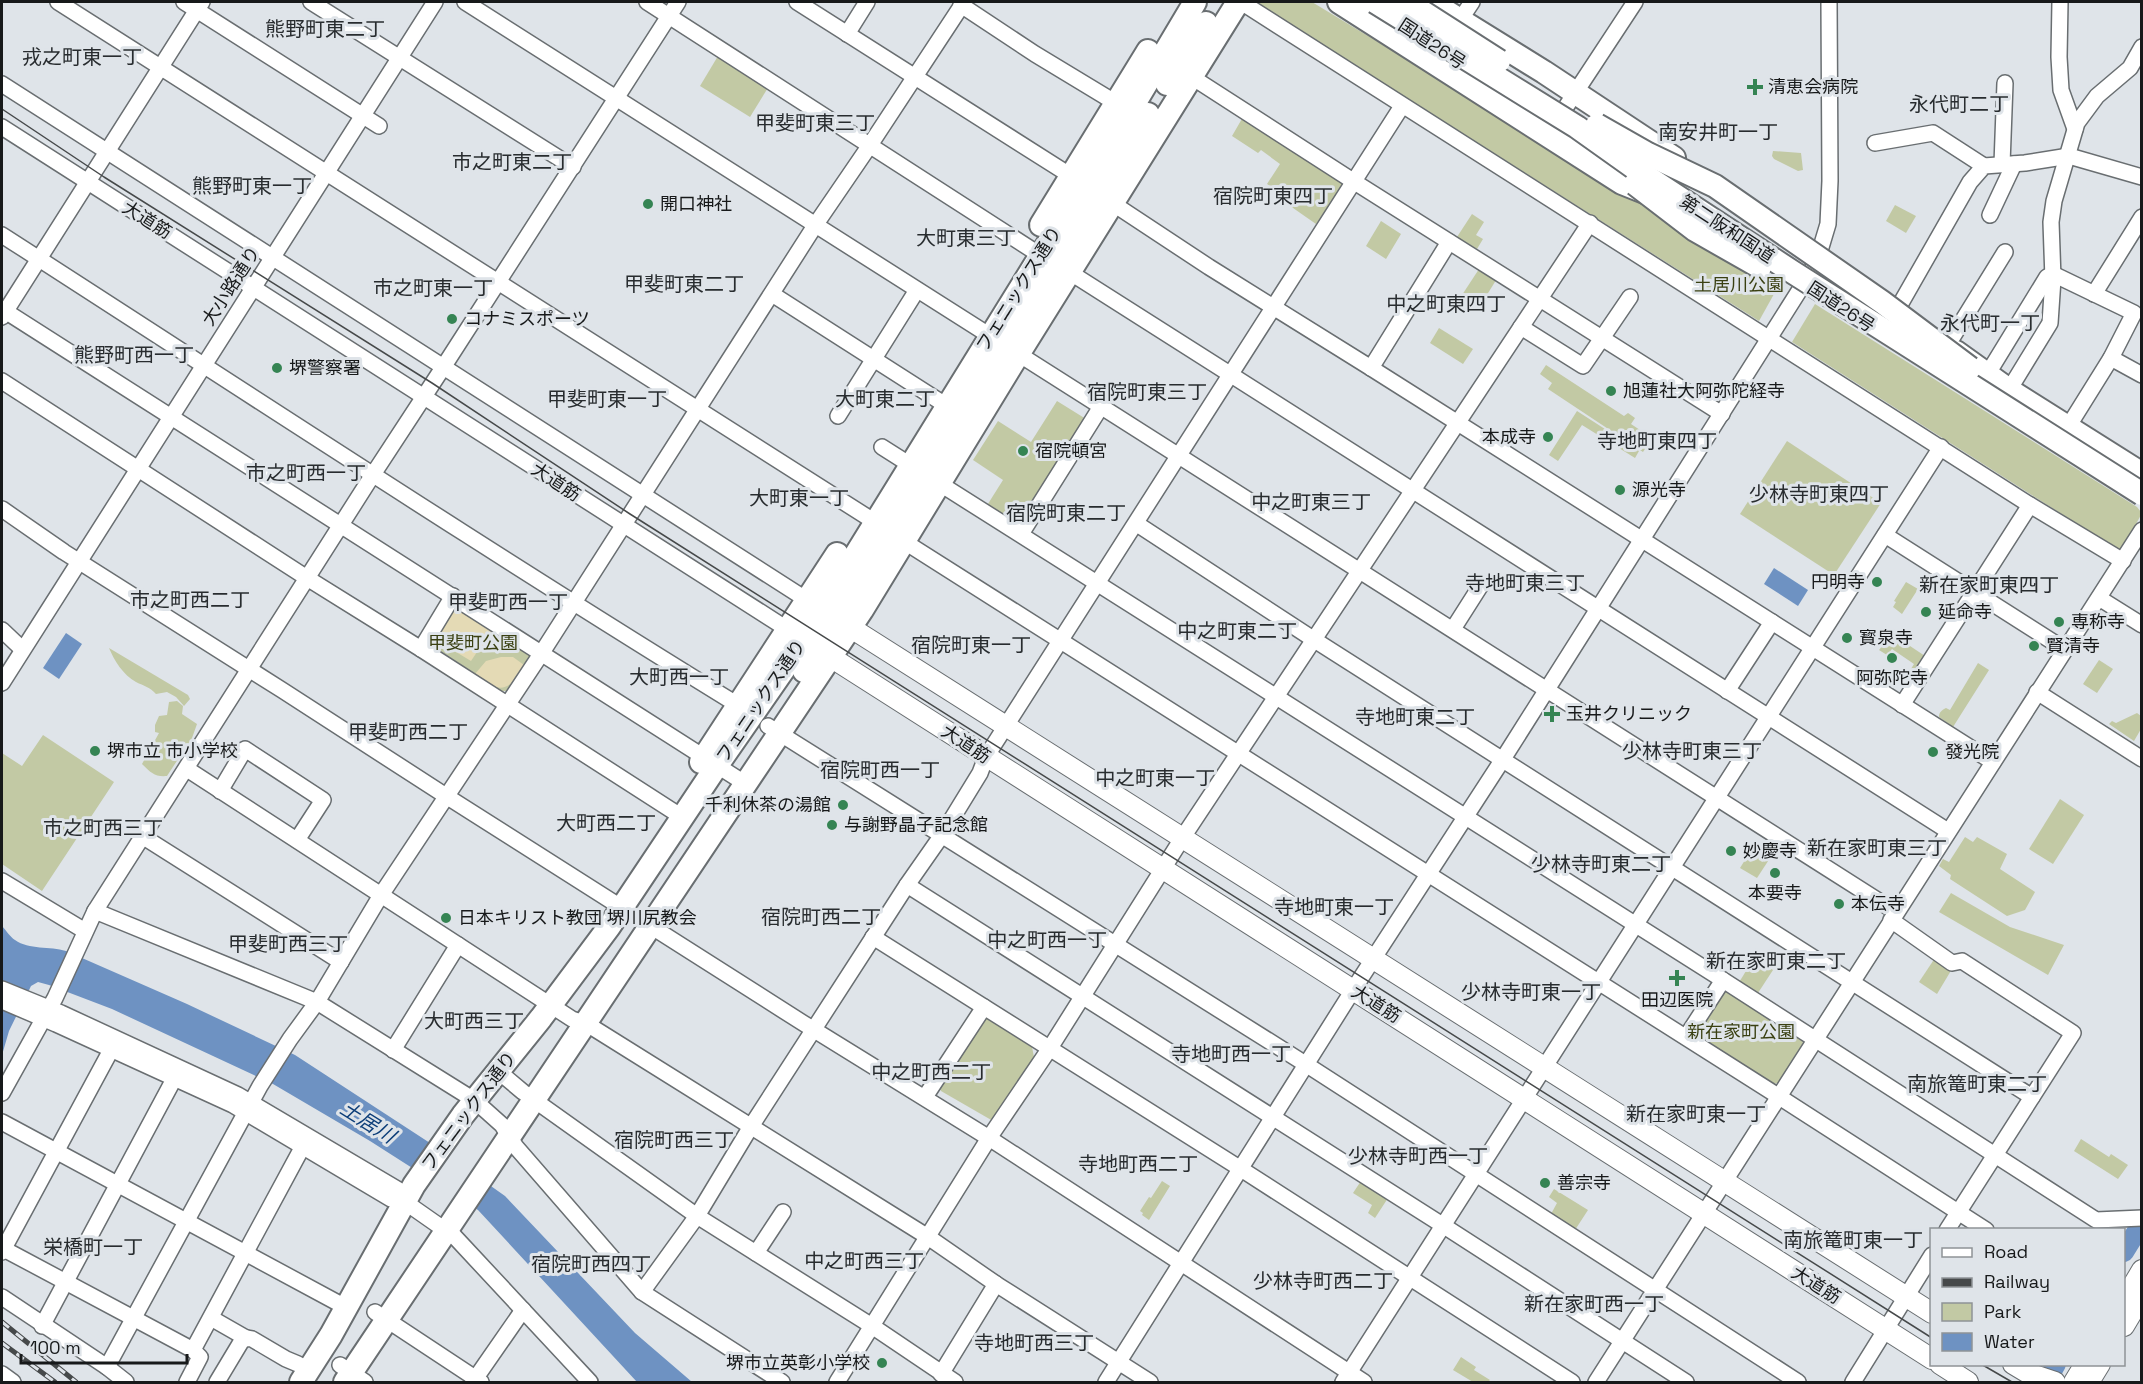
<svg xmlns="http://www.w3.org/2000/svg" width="2143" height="1384" font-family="'Space Grotesk','Noto Sans JP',sans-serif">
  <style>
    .green { fill: #c2c9a4 }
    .sand { fill: #e4dab5 }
    .water { fill: #6e92c2 }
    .pier { fill: #dfe4e9 }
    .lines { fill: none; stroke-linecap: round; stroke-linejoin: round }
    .river { stroke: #6e92c2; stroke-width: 20 }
    .minor-casing { stroke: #696e71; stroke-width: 18 }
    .major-casing { stroke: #696e71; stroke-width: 22 }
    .highway-casing { stroke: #696e71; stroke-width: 26 }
    .minor { stroke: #fff; stroke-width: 15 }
    .major { stroke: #fff; stroke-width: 20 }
    .highway { stroke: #fff; stroke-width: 22 }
    .tram { stroke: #46494a; stroke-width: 1.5 }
    .rail-casing { stroke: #46494a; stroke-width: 5 }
    .rail { stroke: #dfe4e9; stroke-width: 3; stroke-dasharray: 9; stroke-linecap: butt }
    .highway-bridge-casing { stroke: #696e71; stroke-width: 26; stroke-linecap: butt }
    .highway-bridge { stroke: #fff; stroke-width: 22 }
    .poi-dot { fill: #358453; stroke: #dfe4e9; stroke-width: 2 }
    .labels { text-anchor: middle; stroke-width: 6; stroke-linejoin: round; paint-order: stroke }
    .street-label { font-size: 18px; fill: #17191a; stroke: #dfe4e9 }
    .poi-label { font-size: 18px; fill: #17191a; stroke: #dfe4e9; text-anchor: start }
    .park-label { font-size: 18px; fill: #3a4012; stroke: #dfe4e9 }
    .neighbourhood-label { font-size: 20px; fill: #282c2f; stroke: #dfe4e9 }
    .water-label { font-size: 20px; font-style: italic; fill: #0d3e79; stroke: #dfe4e9 }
  </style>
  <rect width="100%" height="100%" fill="#dfe4e9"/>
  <g class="green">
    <polygon points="1257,2 1312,2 1779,285 1759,321 1257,3"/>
    <polygon points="718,56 769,86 750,117 700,86"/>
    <polygon points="1243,117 1343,181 1343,185 1316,224 1283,201 1286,196 1267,184 1280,164 1261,150 1258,153 1232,136"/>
    <polygon points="1773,151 1801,153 1803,170 1798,171 1774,159 1772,156"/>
    <polygon points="1895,205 1916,216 1906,233 1886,221"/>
    <polygon points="1472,214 1484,222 1476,235 1483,239 1477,249 1457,237"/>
    <polygon points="1381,221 1401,234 1386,259 1366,246"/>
    <polygon points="1481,266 1498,277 1480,306 1462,295"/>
    <polygon points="1815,304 2137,507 2141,512 2141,515 2122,549 2118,550 1792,342"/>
    <polygon points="1439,328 1473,349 1463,364 1430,343"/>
    <polygon points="1546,365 1624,416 1628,413 1635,418 1631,424 1652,438 1643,452 1548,389 1552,383 1540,374"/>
    <polygon points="1057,401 1086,419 1020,524 1015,525 986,507 1003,480 973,460 998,421 1031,442"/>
    <polygon points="1577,411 1639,451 1635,458 1582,425 1558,461 1549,455"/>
    <polygon points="1787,441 1881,503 1834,575 1740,514"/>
    <polygon points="1906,582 1918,589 1902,614 1893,607 1896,602 1894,601"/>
    <polygon points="453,605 528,651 530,657 508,691 501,691 430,644"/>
    <polygon points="1892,634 1925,656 1910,679 1906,677 1914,664 1892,649 1887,655 1879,650"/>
    <path d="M109 648 188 695 190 699 184 706 176 697 167 692 156 694C150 687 144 686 136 682 123 675 114 660 109 648Z"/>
    <polygon points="2099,660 2113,669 2097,693 2083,684"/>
    <path d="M1978 663 1989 670 1953 727 1939 717C1939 712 1942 710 1946 708L1950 710Z"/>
    <path d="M177 701 183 706 182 714 197 724 192 738 167 776C155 777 151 773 142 764L159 733 155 732V725L159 716 167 715 169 702Z"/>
    <polygon points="2137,713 2141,716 2141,729 2134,741 2109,724 2112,721 2116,723"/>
    <polygon points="43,735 114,782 42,891 2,864 2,753 22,766"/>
    <polygon points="2060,799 2084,815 2053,864 2029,849"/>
    <polygon points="1965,837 1973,842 1977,837 2007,854 2000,869 2035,892 2025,910 2007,916 1950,879 1951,875 1939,866 1943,859 1949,862"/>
    <polygon points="1755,844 1772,855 1757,878 1740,868"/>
    <polygon points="1951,893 2010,927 2064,945 2048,975 1939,912"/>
    <polygon points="1754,958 1773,970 1756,996 1738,984"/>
    <polygon points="1935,958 1952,969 1937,994 1919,982"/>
    <polygon points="1725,989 1802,1039 1803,1043 1778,1083 1772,1084 1696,1035"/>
    <polygon points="988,1018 1032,1047 1034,1057 993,1121 941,1091 939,1086 982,1019"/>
    <polygon points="2081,1139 2109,1157 2111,1154 2128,1165 2118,1179 2074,1151"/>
    <polygon points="1162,1181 1170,1186 1149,1220 1142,1215 1143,1213 1140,1211 1149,1197 1151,1198"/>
    <polygon points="1361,1181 1388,1198 1375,1218 1368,1213 1372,1205 1353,1193"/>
    <polygon points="1554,1189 1588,1210 1575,1230 1551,1214 1557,1203 1549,1197"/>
    <polygon points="1461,1357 1476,1367 1474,1370 1490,1380 1488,1382 1473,1382 1453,1370"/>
  </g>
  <g class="sand">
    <polygon points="456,609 507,641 504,647 496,642 490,651 477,652 471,661 446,646 443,649 435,644 434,640 452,611"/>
    <path d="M501 657H513L524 665 512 685 510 684C498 694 486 681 475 674L486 661Z"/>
  </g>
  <g class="water">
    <polygon points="1774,568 1808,590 1798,606 1764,584"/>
    <polygon points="66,633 82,644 59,679 43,668"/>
    <path d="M2 926C6 930 10 937 15 940 29 950 50 946 66 951L187 1004 295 1055 430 1143 505 1196 635 1333 692 1382H637L478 1210 370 1141 273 1084 112 1009 49 985 38 982 31 986 9 1031 2 1055Z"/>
  </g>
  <polygon class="pier" points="432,1141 493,1183 474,1212 412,1172"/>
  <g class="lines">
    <g class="river">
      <polyline points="2124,1252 2142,1223"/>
      <polyline points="2046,1382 2056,1364"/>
    </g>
    <g class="minor-casing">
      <g id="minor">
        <polyline points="58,2 875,522"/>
        <polyline points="184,2 379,126"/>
        <polyline points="311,2 573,167"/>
        <polyline points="465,2 1896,912"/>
        <polyline points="647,2 1040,255"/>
        <polyline points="797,2 1079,181"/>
        <polyline points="1241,2 2030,505 2123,561"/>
        <polyline points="2060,2 2059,57 2061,90 2075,129"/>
        <polyline points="961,5 1035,54 1116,103"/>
        <polyline points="1460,20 1472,2"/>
        <polyline points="847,34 867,2"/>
        <polyline points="1184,72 1353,181 1722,414"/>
        <polyline points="2,84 807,600"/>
        <polyline points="1556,122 1635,2"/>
        <polyline points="2,127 787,629"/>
        <polyline points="1875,143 1933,133 1984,166"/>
        <polyline points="2002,164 2005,83"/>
        <polyline points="1106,199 1209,267 1371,368 1993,762"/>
        <polyline points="1990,215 2014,164"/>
        <path d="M2 235C249 394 495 556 746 710"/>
        <polyline points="1063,268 1948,831"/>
        <polyline points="772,294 947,406"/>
        <polyline points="2094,294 2142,217"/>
        <polyline points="2,309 746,784"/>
        <polyline points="1897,310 1970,182 1984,166 2025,163 2069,156 2142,177"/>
        <polyline points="2,317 202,2"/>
        <polyline points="1521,327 1583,366 1630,297"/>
        <polyline points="1947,346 2005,252"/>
        <polyline points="2111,358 2142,375"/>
        <polyline points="1371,368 1449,242"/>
        <polyline points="1987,375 2047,277 2053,274 2134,313 2111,358 2068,427"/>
        <polyline points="2,381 307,578 421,649 682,817"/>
        <polyline points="2009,390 2050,323 2053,279 2051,222 2054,201 2077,123 2097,96 2130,68 2142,47"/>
        <polyline points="838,416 917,290"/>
        <polyline points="882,447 1723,980 2096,1220 2142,1218"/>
        <polyline points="2,509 64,552 282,690 446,796 803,1023 989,1138 1364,1382"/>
        <polyline points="1137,524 1313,639 2032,1097"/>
        <polyline points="1021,534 1102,405"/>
        <polyline points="1885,535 2064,649"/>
        <polyline points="897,537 1778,1096 1986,1230"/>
        <polyline points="2099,598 2142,625"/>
        <polyline points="1453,629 1481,585"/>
        <polyline points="2,630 22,649"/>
        <polyline points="421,649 453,596"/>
        <polyline points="2,683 435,2"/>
        <polyline points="1727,691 1772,622"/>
        <polyline points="2037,692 2142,759"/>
        <polyline points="1902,705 2030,505"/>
        <polyline points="768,726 1307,1065 1798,1382"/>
        <polyline points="187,769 572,1019 587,1024 928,1237 996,1284 1150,1382"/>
        <polyline points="220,791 245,749 323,800 297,840"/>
        <polyline points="142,836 341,962"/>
        <polyline points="2,881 85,931"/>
        <polyline points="907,885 1444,1226 1686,1382"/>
        <polyline points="95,911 317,1002 474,1100 502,1125 516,1147 642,1292 782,1382"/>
        <polyline points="1891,920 1952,963 1962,961 2073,1033 1947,1230"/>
        <polyline points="873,937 1241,1169 1572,1382"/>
        <polyline points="2,989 61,1013 238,1095 397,1189 405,1202 455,1237 590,1382"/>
        <polyline points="2,1001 56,1024 233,1105 391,1199 405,1202"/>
        <polyline points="1686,1037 1723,980"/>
        <polyline points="393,1050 458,945"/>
        <polyline points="498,1071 523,1092 697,1216 872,1326 955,1382"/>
        <polyline points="2,1093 55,998 95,911 372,476 444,366 678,2"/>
        <polyline points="925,1097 984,1007"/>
        <polyline points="2,1122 338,1303"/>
        <polyline points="2,1248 193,1350 200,1357 187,1382"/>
        <polyline points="2,1252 111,1050"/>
        <polyline points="756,1253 783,1212"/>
        <polyline points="642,1292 697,1216 750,1128 907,885 942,835 980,773 986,757 1402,106"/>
        <polyline points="2,1297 107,1367 126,1382"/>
        <polyline points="375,1312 481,1382"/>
        <polyline points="211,1318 246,1338"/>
        <polyline points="42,1326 174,1079"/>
        <polyline points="193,1350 303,1146"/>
        <polyline points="340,1365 365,1382"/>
        <polyline points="107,1367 260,1086 290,1039 317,1002 381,895 541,654 816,224 870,145 964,2"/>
        <polyline points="2,1374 13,1382"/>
        <polyline points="941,1374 996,1284"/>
        <polyline points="217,1382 241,1342 246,1338 252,1339 286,1359 298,1364"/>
        <polyline points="473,1382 523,1310"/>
        <polyline points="837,1382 989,1138 1050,1048 1183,837 1590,223"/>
        <polyline points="1106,1382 1353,990 1503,759 1811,272 1819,254 1828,224 1830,181 1829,2"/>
        <polyline points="1343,1382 1941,447"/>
        <polyline points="1596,1382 2142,530"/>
        <polyline points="1853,1382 1932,1255"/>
      </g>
    </g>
    <g class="major-casing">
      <g id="major">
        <polyline points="837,619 1932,1313"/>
        <polyline points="818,649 1932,1359"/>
        <polyline points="2124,1300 2142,1270"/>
        <polyline points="2124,1326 2142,1296"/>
        <polyline points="1940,1364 1968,1382"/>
        <polyline points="2013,1364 2028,1373 2055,1382"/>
        <polyline points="2074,1382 2085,1364"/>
        <polyline points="2089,1382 2100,1364"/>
      </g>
    </g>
    <g class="highway-casing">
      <g id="highway">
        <polyline points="1339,2 1622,183 1652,195"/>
        <polyline points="1358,2 1392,18"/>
        <polyline points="1431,2 1544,72 1674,158"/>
        <polyline points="1167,84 1206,23"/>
        <polyline points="1041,225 1148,51"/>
        <polyline points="1956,352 2009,390 2142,474"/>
        <polyline points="804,671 845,600 1148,114"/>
        <polyline points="701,762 837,554"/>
        <polyline points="301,1382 331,1335 414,1185 463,1115 541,1018 609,927 718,764 793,656 1130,111 1195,2"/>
        <polyline points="345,1382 862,610 1019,353 1238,2"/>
      </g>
    </g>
    <use href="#minor" class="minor"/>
    <use href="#major" class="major"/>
    <use href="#highway" class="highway"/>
    <g class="tram">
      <polyline points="2,109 104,177 432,383 630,514 1932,1338"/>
      <polyline points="1981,1364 2012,1382"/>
    </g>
    <g class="rail-casing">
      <g id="rail">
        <polyline points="2,1322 76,1382"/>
        <polyline points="2,1343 55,1382"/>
      </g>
    </g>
    <use href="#rail" class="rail"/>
    <g class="highway-bridge-casing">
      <g id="highway-bridge">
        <polyline points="1375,2 1577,127 1643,174 1794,273 2142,494"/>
        <polyline points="1407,2 1499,61"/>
        <polyline points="1597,125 1648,154 1715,186 1882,302 1970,368"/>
        <polyline points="1635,184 1695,230 1760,267"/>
      </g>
    </g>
    <use href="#highway-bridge" class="highway-bridge"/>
  </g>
  <g class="poi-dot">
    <path d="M1752 78h6v6h6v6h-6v6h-6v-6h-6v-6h6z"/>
    <circle cx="648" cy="204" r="6"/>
    <circle cx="452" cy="319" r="6"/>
    <circle cx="277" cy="368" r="6"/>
    <circle cx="1611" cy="391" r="6"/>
    <circle cx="1548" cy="437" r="6"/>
    <circle cx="1023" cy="451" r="6"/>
    <circle cx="1620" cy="490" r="6"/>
    <circle cx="1877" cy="582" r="6"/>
    <circle cx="1926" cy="612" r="6"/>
    <circle cx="2059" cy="622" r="6"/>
    <circle cx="1847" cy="638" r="6"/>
    <circle cx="2034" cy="646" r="6"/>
    <circle cx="1892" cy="658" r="6"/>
    <path d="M1549 705h6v6h6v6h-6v6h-6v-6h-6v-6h6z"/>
    <circle cx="95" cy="751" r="6"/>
    <circle cx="1933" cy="752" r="6"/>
    <circle cx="843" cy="805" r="6"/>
    <circle cx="832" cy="825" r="6"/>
    <circle cx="1731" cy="851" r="6"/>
    <circle cx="1775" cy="873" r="6"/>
    <circle cx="1839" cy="904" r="6"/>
    <circle cx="446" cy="918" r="6"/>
    <path d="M1674 969h6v6h6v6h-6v6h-6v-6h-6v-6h6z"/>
    <circle cx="1545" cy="1183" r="6"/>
    <circle cx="882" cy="1363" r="6"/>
  </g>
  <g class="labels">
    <g class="street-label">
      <text transform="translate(1432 44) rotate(33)" y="6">国道26号</text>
      <text transform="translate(147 220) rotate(32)" y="6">大道筋</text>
      <text transform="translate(1727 229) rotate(33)" y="6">第二阪和国道</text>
      <text transform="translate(231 286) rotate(-57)" y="6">大小路通り</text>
      <text transform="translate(1019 289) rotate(-58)" y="6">フェニックス通り</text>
      <text transform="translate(1841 307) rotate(33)" y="6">国道26号</text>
      <text transform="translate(556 482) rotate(33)" y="6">大道筋</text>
      <text transform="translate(761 701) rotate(-56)" y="6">フェニックス通り</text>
      <text transform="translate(966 744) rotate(33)" y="6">大道筋</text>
      <text transform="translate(1376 1004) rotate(32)" y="6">大道筋</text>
      <text transform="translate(469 1111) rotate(-53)" y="6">フェニックス通り</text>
      <text transform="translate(1816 1285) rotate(32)" y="6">大道筋</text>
    </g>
    <g class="poi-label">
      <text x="1768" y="93">清恵会病院</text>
      <text x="660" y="210">開口神社</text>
      <text x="464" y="325">コナミスポーツ</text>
      <text x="289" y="374">堺警察署</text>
      <text x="1623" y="397">旭蓮社大阿弥陀経寺</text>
      <text x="1536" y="443" text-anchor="end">本成寺</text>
      <text x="1035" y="457">宿院頓宮</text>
      <text x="1632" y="496">源光寺</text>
      <text x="1865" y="588" text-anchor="end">円明寺</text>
      <text x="1938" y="618">延命寺</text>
      <text x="2071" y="628">専称寺</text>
      <text x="1859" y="644">寳泉寺</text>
      <text x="2046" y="652">賢清寺</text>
      <text x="1892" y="684" text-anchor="middle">阿弥陀寺</text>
      <text x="1566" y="720">玉井クリニック</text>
      <text x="107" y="757">堺市立 市小学校</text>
      <text x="1945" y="758">發光院</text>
      <text x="831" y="811" text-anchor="end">千利休茶の湯館</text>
      <text x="844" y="831">与謝野晶子記念館</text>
      <text x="1743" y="857">妙慶寺</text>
      <text x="1775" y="899" text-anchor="middle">本要寺</text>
      <text x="1851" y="910">本伝寺</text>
      <text x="458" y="924">日本キリスト教団 堺川尻教会</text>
      <text x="1677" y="1006" text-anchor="middle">田辺医院</text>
      <text x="1557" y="1189">善宗寺</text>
      <text x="870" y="1369" text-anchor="end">堺市立英彰小学校</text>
    </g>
    <g class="park-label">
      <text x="1739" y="291">土居川公園</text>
      <text x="473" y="649">甲斐町公園</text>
      <text x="1741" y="1038">新在家町公園</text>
    </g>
    <g class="neighbourhood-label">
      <text x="325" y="36">熊野町東二丁</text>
      <text x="82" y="64">戎之町東一丁</text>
      <text x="1959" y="111">永代町二丁</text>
      <text x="815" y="130">甲斐町東三丁</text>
      <text x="1718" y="139">南安井町一丁</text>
      <text x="512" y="169">市之町東二丁</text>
      <text x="252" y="193">熊野町東一丁</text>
      <text x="1273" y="203">宿院町東四丁</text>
      <text x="966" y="245">大町東三丁</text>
      <text x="684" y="291">甲斐町東二丁</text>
      <text x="433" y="295">市之町東一丁</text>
      <text x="1446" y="311">中之町東四丁</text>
      <text x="1990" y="330">永代町一丁</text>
      <text x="134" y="362">熊野町西一丁</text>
      <text x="1147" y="399">宿院町東三丁</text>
      <text x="607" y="406">甲斐町東一丁</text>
      <text x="885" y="406">大町東二丁</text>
      <text x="1657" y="448">寺地町東四丁</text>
      <text x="306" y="480">市之町西一丁</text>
      <text x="1819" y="501">少林寺町東四丁</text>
      <text x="799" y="505">大町東一丁</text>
      <text x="1311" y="509">中之町東三丁</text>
      <text x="1066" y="520">宿院町東二丁</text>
      <text x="1525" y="590">寺地町東三丁</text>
      <text x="1989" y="592">新在家町東四丁</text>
      <text x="190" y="607">市之町西二丁</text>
      <text x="508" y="609">甲斐町西一丁</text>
      <text x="1237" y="638">中之町東二丁</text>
      <text x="971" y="652">宿院町東一丁</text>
      <text x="679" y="684">大町西一丁</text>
      <text x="1415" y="724">寺地町東二丁</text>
      <text x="408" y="739">甲斐町西二丁</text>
      <text x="1692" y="758">少林寺町東三丁</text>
      <text x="880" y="777">宿院町西一丁</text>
      <text x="1155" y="785">中之町東一丁</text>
      <text x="606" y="830">大町西二丁</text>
      <text x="103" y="835">市之町西三丁</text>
      <text x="1877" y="855">新在家町東三丁</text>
      <text x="1601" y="871">少林寺町東二丁</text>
      <text x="1334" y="914">寺地町東一丁</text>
      <text x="821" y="924">宿院町西二丁</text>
      <text x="1047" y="947">中之町西一丁</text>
      <text x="288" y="951">甲斐町西三丁</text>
      <text x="1776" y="968">新在家町東二丁</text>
      <text x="1531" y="999">少林寺町東一丁</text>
      <text x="474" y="1028">大町西三丁</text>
      <text x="1231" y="1061">寺地町西一丁</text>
      <text x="931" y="1079">中之町西二丁</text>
      <text x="1977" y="1091">南旅篭町東二丁</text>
      <text x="1696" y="1121">新在家町東一丁</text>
      <text x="674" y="1147">宿院町西三丁</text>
      <text x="1418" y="1163">少林寺町西一丁</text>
      <text x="1138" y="1171">寺地町西二丁</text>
      <text x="1853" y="1247">南旅篭町東一丁</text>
      <text x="93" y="1254">栄橋町一丁</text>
      <text x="864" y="1268">中之町西三丁</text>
      <text x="591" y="1271">宿院町西四丁</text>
      <text x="1323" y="1288">少林寺町西二丁</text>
      <text x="1594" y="1311">新在家町西一丁</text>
      <text x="1034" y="1350">寺地町西三丁</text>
    </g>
    <g class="water-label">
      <text transform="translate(368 1122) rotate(32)" y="7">土居川</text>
    </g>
  </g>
  <rect width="2143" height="1384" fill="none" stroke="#17191a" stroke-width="6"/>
  <rect x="1930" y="1228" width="195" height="138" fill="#dfe4e9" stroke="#8f9396" stroke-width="1.5"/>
  <rect x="1942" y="1248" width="30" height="9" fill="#ffffff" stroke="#8f9396" stroke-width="1.5"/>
  <text x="1984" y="1258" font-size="18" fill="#17191a">Road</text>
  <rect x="1942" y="1278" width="30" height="9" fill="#46494a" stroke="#8f9396" stroke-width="1.5"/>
  <text x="1984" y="1288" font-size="18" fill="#17191a">Railway</text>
  <rect x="1942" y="1303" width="30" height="18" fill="#c2c9a4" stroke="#8f9396" stroke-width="1.5"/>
  <text x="1984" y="1318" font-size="18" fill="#17191a">Park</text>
  <rect x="1942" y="1333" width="30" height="18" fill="#6e92c2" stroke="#8f9396" stroke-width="1.5"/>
  <text x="1984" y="1348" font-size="18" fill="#17191a">Water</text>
  <path d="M21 1354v9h166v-9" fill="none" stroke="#17191a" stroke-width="3"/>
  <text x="30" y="1354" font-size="18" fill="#17191a" stroke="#dfe4e9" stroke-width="4.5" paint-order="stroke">100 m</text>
</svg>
